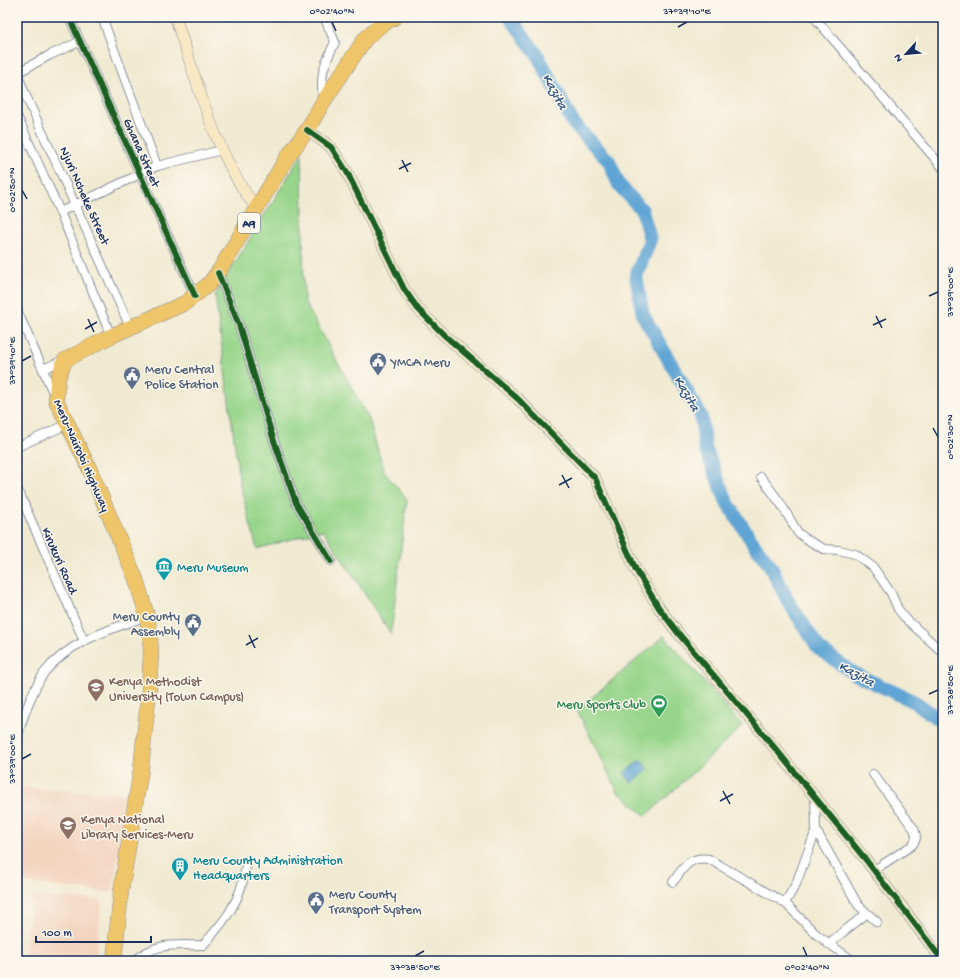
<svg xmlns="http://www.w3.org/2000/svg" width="960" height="978" font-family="'Gochi Hand',sans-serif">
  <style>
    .built { fill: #f3d4bf }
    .green { fill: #97d58a; stroke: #598274 }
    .water { fill: #5ea4d4; stroke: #3c6a99 }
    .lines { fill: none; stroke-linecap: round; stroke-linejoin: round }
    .river { stroke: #5ea4d4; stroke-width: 14 }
    .street-casing { stroke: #868c98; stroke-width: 10 }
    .secondary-casing { stroke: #868c98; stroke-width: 12 }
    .highway-casing { stroke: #868c98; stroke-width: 16 }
    .street { stroke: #fff; stroke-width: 8 }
    .secondary { stroke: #f8e8c3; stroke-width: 11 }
    .highway { stroke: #eec569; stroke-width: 15 }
    .cycleway-casing { stroke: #fbf7ec; stroke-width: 8 }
    .cycleway { stroke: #1b5e20; stroke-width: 6 }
    .ticks { fill: none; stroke: #1b2f5e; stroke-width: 1.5 }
    .labels { text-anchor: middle; stroke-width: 3; stroke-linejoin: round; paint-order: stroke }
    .shield { fill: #fbf7ec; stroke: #5e6b89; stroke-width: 1 }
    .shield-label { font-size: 12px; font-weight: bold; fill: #1b2f5e }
    .street-label { font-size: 13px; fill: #1b2f5e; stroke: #fbf7ec }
    .service-label { font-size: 13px; fill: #4e5e75; stroke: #fbf7ec; text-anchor: start }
    .culture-label { font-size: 13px; fill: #0d838f; stroke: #fbf7ec; text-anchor: start }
    .education-label { font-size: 13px; fill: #785e54; stroke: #fbf7ec; text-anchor: start }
    .leisure-label { font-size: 13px; fill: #27864d; stroke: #fbf7ec; text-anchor: end }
    .water-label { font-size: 14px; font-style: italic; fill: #325887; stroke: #fbf7ec }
    .neatline { fill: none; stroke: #1b2f5e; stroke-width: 1.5 }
    .ticks-label { font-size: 10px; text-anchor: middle; fill: #1b2f5e }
  </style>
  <rect width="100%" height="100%" fill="#fbf7ec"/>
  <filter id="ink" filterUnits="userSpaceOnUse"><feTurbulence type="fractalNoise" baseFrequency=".025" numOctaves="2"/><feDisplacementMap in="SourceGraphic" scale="8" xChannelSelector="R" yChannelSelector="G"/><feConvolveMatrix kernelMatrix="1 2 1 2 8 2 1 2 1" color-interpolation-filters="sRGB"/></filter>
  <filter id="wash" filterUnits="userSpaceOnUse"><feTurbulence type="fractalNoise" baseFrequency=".012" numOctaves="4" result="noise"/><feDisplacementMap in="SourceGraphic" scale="16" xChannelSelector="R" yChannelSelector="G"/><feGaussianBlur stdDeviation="0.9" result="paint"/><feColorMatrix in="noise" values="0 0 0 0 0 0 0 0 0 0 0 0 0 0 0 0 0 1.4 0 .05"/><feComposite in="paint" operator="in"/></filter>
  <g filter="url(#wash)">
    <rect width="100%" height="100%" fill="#f1ead2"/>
    <g class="built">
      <polygon points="20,788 125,793 113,893 17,882 17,798"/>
      <polygon points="32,896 102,900 95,961 24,961"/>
    </g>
    <g class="green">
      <polygon points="302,154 304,301 369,419 384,472 407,499 391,634 323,530 257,549 240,485 215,295"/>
      <polygon points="664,636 743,726 646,816 618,792 577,710"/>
    </g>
    <polygon class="water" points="640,760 648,769 632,783 624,773"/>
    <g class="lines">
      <polyline class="river" points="510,17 538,56 573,123 609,161 619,185 642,210 650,240 636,276 643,315 701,416 705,448 727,502 753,543 770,565 788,601 819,649 855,674 915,702 943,722"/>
    </g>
  </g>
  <g filter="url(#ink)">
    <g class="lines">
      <g class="street-casing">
        <g id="street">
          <polyline points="69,17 195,296"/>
          <polyline points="102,17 157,166"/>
          <polyline points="814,17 943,168"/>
          <polyline points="17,73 26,96 131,329"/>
          <polyline points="17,73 50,55 79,42"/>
          <path d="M323 101C320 72 323 68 335 42L324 17"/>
          <polyline points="17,116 60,212 111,336"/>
          <polyline points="60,212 157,166 222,150"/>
          <polyline points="218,273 239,325 273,438 296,503 331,561"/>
          <polyline points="17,310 54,395"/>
          <polyline points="43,369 64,360"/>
          <polyline points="17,447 68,424"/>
          <polyline points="761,477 781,504 798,533 811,542 824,549 839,550 855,554 873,567 891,593 898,609 906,619 939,649"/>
          <polyline points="17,488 84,641"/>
          <path d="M17 738C22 719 33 689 44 673 69 641 111 629 147 616"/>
          <path d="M873 774 914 829C917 837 917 840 911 846L874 870"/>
          <polyline points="815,796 816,830 796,884 785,903 816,934 853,961"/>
          <polyline points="816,830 858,905 877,922"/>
          <path d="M673 882C684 867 689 856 709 859L785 903"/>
          <polyline points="828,944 866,914"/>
          <path d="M135 961C155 941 177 946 203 945 226 920 241 901 246 866"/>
        </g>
      </g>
      <g class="secondary-casing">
        <g id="secondary">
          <path d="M175 17C198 82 214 154 257 209"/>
          <polyline points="307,130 331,147 347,172 404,289 418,309 444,335 518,399 595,478 636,570 659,608 678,633 779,753 866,860 943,961"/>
        </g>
      </g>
      <g class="highway-casing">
        <polyline id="highway" points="114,961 121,891 141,769 149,689 151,654 150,635 147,616 136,579 90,470 56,400 58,378 65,360 111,336 185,303 209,284 219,271 286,159 307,130 323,102 365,39 381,25 395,17"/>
      </g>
      <use href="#street" class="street"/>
      <use href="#secondary" class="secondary"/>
      <use href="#highway" class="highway"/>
      <g class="cycleway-casing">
        <g id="cycleway">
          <polyline points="69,17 195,296"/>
          <polyline points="307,130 331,147 347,172 404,289 418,309 444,335 518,399 595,478 636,570 659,608 678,633 779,753 866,860 943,961"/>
          <polyline points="218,273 239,325 273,438 296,503 331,561"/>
        </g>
      </g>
      <use href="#cycleway" class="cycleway"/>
    </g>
  </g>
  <path class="ticks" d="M332 22 336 31M678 27 687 22M402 160 408 172M399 169 411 163M22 190 27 199M929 296 938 292M876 316 882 328M88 319 94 332M873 325 886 319M85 329 97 322M22 361 31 356M933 428 938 437M562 475 569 488M559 485 572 478M249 635 255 648M246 645 258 638M929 694 938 690M22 759 31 754M723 791 730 804M720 801 733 794M803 947 807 956M415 956 424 951"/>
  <defs>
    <g id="civic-pin" transform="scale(0.9)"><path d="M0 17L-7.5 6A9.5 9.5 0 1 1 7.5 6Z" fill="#5c6f8a" stroke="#fbf7ec"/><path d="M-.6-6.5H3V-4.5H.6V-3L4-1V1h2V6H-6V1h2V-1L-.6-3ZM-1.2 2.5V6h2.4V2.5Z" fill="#fff"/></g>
    <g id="museum-pin" transform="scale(0.9)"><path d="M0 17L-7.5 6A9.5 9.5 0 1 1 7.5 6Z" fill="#0f9aa8" stroke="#fbf7ec"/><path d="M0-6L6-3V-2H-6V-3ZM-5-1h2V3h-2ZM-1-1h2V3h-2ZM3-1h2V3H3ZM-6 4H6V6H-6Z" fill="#fff"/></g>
    <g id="university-pin" transform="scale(0.9)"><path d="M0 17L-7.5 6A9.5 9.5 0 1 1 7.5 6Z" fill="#8d6e63" stroke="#fbf7ec"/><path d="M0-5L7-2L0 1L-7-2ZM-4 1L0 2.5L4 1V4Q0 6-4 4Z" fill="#fff"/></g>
    <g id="stadium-pin" transform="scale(0.9)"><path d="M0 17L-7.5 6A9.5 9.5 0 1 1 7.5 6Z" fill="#2e9e5b" stroke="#fbf7ec"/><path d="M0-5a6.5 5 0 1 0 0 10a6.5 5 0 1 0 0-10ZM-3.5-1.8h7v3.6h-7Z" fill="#fff"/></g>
    <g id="building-pin" transform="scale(0.9)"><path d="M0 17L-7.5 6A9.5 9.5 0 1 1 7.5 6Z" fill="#0f9aa8" stroke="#fbf7ec"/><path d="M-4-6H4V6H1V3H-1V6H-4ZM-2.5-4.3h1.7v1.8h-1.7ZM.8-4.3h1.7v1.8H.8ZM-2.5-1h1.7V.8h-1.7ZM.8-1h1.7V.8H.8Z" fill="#fff"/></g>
  </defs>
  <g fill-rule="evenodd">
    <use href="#civic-pin" x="378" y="361"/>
    <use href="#civic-pin" x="132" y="375"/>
    <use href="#museum-pin" x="164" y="566"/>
    <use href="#civic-pin" x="193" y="622"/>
    <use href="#university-pin" x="96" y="687"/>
    <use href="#stadium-pin" x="659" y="703"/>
    <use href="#university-pin" x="68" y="825"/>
    <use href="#building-pin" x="180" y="866"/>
    <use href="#civic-pin" x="316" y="900"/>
  </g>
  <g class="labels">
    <rect class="shield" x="238" y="213" width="22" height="20" rx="3"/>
    <g class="shield-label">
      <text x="249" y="227">A9</text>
    </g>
    <g class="street-label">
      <text transform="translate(143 152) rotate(66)" y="5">Ghana Street</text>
      <text transform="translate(86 195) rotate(66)" y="5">Njuri Ncheke Street</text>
      <text transform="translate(83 455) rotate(66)" y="5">Meru-Nairobi Highway</text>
      <text transform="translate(61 560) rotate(66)" y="5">Kirukuri Road</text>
    </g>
    <g class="service-label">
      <text x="391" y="366">YMCA Meru</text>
      <text x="145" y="373">Meru Central<tspan x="145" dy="15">Police Station</tspan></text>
      <text x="180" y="620" text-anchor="end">Meru County<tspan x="180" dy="15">Assembly</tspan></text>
      <text x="329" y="898">Meru County<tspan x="329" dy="15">Transport System</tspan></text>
    </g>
    <g class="culture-label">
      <text x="177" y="571">Meru Museum</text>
      <text x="193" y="864">Meru County Administration<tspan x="193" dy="15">Headquarters</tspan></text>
    </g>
    <g class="education-label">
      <text x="109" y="685">Kenya Methodist<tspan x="109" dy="15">University (Town Campus)</tspan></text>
      <text x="81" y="823">Kenya National<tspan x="81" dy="15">Library Services-Meru</tspan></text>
    </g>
    <g class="leisure-label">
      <text x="646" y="708">Meru Sports Club</text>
    </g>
    <g class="water-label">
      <text transform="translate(556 91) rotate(62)" y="5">Kazita</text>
      <text transform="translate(688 393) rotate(60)" y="5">Kazita</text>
      <text transform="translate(857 673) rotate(29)" y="5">Kazita</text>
    </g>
  </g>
  <rect width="960" height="978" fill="none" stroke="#fbf7ec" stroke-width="44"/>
  <g transform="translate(906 54) rotate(243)" stroke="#fbf7ec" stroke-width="3" paint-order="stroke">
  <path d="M0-3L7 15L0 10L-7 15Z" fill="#1b2f5e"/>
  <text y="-6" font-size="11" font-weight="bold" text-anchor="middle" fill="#1b2f5e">N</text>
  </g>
  <path d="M36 936v6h115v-6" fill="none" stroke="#1b2f5e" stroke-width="2"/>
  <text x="42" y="936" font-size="12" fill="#1b2f5e" stroke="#fbf7ec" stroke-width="3" paint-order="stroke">100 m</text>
  <rect x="22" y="22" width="916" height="934" class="neatline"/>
  <g class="ticks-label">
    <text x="332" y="14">0°02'40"N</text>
    <text x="687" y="14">37°39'10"E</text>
    <text transform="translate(11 190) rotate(-90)" y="4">0°02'50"N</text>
    <text transform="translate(949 292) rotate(-90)" y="4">37°39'00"E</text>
    <text transform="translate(11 361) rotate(-90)" y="4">37°39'10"E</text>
    <text transform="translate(949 437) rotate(-90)" y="4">0°02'30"N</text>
    <text transform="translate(949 690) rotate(-90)" y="4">37°38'50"E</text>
    <text transform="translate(11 759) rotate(-90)" y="4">37°39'00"E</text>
    <text x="415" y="970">37°38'50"E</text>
    <text x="807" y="970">0°02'40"N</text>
  </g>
</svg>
